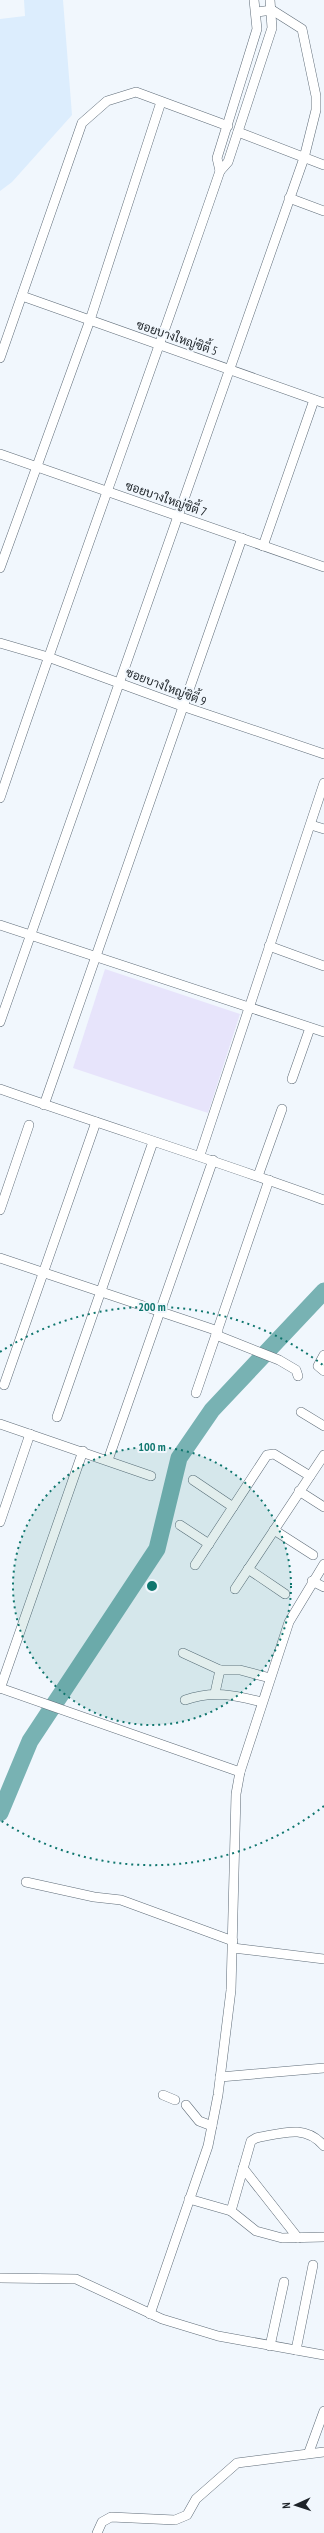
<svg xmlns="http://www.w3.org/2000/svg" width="324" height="2533" font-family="'PT Sans Narrow',Sarabun,sans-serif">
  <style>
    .built { fill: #dcedfd }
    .green { fill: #e7e4fb }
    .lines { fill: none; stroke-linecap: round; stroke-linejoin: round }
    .river { stroke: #78b2b3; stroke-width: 17 }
    .minor-casing { stroke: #5f6c78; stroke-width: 10 }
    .minor { stroke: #fff; stroke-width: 9 }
    .ring { fill: none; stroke: #0f766e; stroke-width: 2; stroke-dasharray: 2 4 }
    .labels { text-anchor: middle; stroke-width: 4; stroke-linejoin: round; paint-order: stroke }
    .street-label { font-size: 12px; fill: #1d2328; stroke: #f1f7fd }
    .centre { fill: #0f766e; stroke: #f1f7fd; stroke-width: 2 }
    .ring-label { font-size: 12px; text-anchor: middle; font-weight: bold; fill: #0f766e; stroke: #f1f7fd; stroke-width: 4; stroke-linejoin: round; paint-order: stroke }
  </style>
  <rect width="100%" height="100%" fill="#f1f7fd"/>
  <polygon class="built" points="24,0 63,0 72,115 12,182 0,191 0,19 25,16"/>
  <polygon class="green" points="105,969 240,1014 208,1113 73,1068"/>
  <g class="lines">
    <polyline class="river" points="0,1813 30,1741 157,1549 179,1458 212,1410 324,1291"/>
    <g class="minor-casing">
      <g id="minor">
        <polyline points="238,132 324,165"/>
        <polyline points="220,171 217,158 257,29 254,0"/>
        <polyline points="289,198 324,211"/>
        <polyline points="22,296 324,403"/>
        <polyline points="0,358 82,123 107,101 136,92 228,126"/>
        <polyline points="0,454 324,567"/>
        <polyline points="263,546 314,400"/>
        <polyline points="0,568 90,320 161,102"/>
        <polyline points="0,643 48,657 182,706 324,754"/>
        <path d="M0 798C71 588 148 381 220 171L228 162 272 28 270 0"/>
        <polyline points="311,825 324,829"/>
        <polyline points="0,925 324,1032"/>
        <polyline points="269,946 324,966"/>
        <polyline points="0,1022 304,158 316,110 316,96 302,29 272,10 257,12"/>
        <polyline points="292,1079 310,1028"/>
        <path d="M0 1089C108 1127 217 1161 324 1200"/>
        <polyline points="44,1105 242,538"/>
        <polyline points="200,1155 324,783"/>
        <polyline points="258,1176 282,1109"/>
        <polyline points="0,1210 29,1125"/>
        <polyline points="0,1258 218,1331"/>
        <polyline points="216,1335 279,1360 296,1370 298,1376"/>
        <polyline points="324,1355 318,1366 324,1371"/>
        <polyline points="4,1385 96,1122"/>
        <polyline points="196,1393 269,1180"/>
        <polyline points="301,1412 324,1426"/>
        <polyline points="57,1417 153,1142"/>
        <polyline points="0,1424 151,1476"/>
        <polyline points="108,1460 213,1160"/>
        <polyline points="193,1480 233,1507"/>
        <polyline points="299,1491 324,1507"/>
        <polyline points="0,1522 30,1434"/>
        <polyline points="180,1525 209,1544"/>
        <polyline points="274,1530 313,1555"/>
        <polyline points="195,1565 267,1455 274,1454 310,1476"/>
        <polyline points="248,1569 285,1594"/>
        <polyline points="312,1581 324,1587"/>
        <polyline points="235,1589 324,1455"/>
        <polyline points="183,1653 220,1670 240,1670 270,1678"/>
        <polyline points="0,1688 240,1772"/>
        <polyline points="0,1689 83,1451"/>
        <polyline points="215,1693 220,1670"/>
        <path d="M185 1700C213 1690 234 1695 262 1702"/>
        <polyline points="26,1882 94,1897 121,1900 233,1941"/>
        <polyline points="233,1948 324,1959"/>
        <polyline points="220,2077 324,2068"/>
        <polyline points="163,2095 175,2100"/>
        <polyline points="186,2105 199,2121 212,2126"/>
        <polyline points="243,2168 298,2238"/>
        <polyline points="189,2199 231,2211 256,2231 282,2238 324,2237"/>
        <path d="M231 2211 251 2141 256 2138C283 2133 305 2124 324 2146"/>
        <polyline points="0,2278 76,2279 162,2319 218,2336 324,2355"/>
        <polyline points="150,2314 208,2146 218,2095 231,1990 236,1794 240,1772 289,1622 324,1564"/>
        <polyline points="270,2346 284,2282"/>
        <polyline points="296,2350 313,2265"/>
        <polyline points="309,2452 324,2411"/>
        <polyline points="97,2533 102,2522 111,2517 175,2520 187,2515 196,2499 237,2463 324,2452"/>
      </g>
    </g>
    <use href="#minor" class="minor"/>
  </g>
  <circle cx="152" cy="1586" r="139" fill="#0f766e" fill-opacity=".12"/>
  <g class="ring">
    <circle cx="152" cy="1586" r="139"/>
    <path d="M324 1806A279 279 0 0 1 0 1820M0 1352A279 279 0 0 1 324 1366"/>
  </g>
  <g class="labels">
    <g class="street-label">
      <text transform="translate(177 338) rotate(19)" y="4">ซอยบางใหญ่ซิตี้ 5</text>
      <text transform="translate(166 499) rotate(19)" y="4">ซอยบางใหญ่ซิตี้ 7</text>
      <text transform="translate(166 687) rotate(21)" y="4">ซอยบางใหญ่ซิตี้ 9</text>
    </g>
  </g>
  <circle cx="152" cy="1586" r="6" class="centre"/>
  <g class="ring-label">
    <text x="152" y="1311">200 m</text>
    <text x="152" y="1451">100 m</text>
  </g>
  <g transform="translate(296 2505) rotate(267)" stroke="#f1f7fd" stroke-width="3" paint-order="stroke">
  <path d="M0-3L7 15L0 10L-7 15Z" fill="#1d2328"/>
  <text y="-6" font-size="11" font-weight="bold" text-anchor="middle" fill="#1d2328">N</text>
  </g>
</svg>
